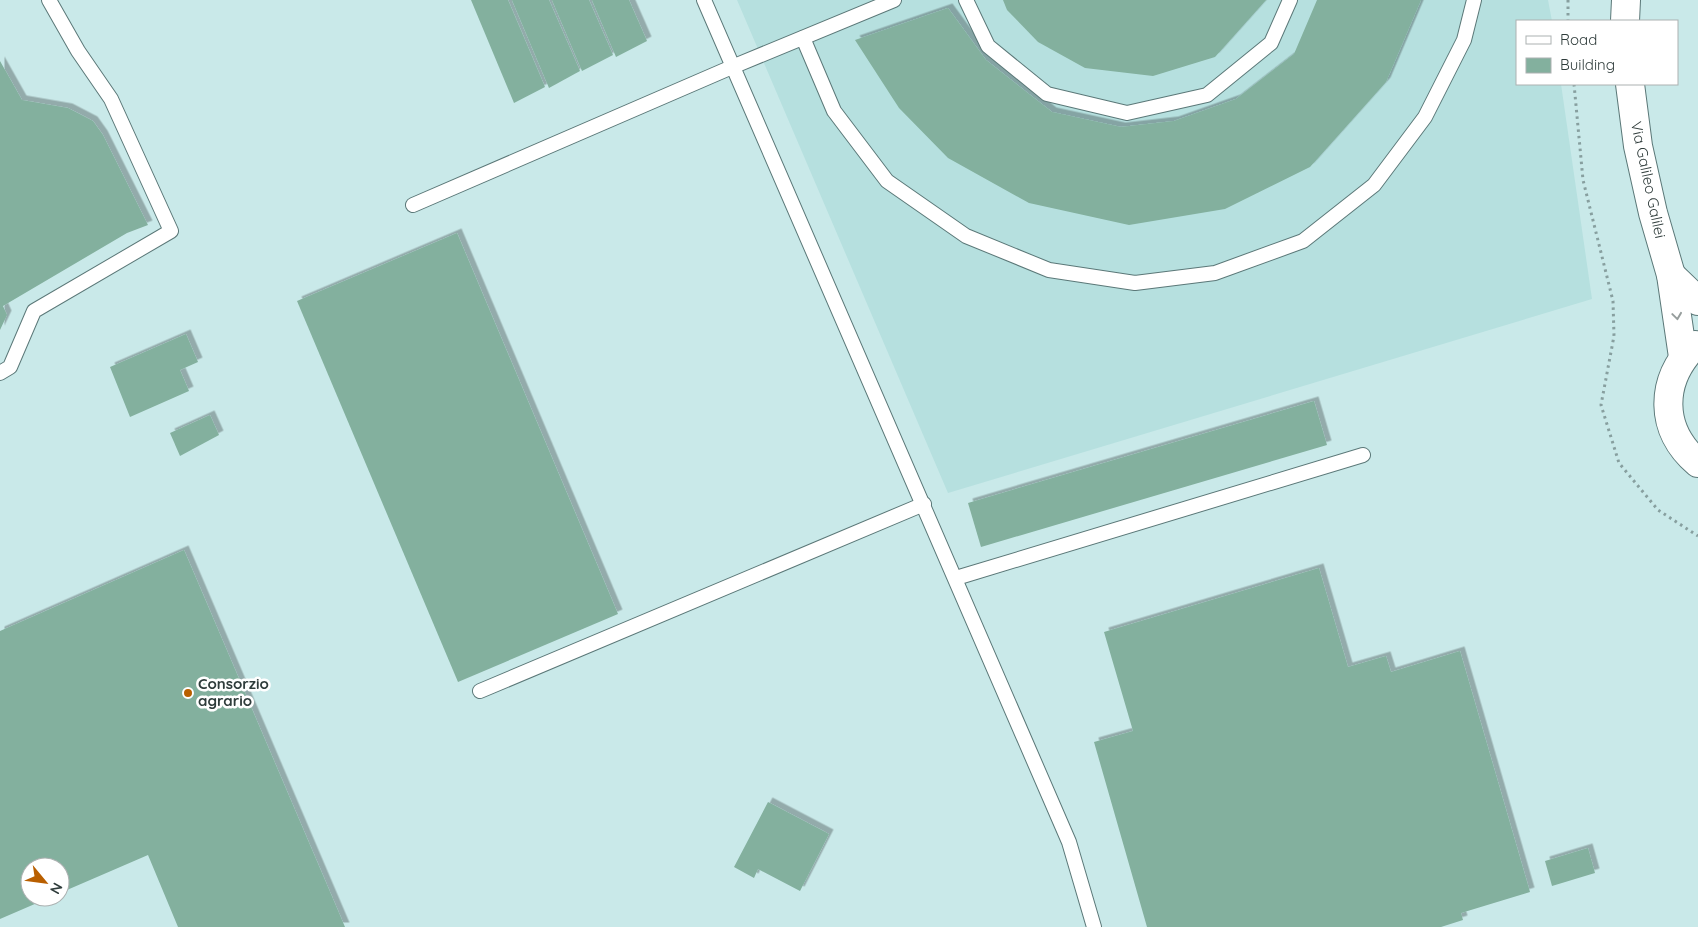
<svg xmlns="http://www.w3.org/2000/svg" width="1698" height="927" font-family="Quicksand,sans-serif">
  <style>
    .built { fill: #b6e0df }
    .building { fill: #83b09e; filter: url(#shadow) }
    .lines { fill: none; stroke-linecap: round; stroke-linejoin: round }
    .lane-casing { stroke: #5b7878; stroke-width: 16 }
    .secondary-casing { stroke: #5b7878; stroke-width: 30 }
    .path { stroke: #879f9f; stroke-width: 3; stroke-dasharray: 2.5 4; stroke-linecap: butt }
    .lane { stroke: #fff; stroke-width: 14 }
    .secondary { stroke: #fff; stroke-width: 28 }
    .oneway { stroke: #979e9d }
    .poi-dot { fill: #b95f00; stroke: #fff; stroke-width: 2 }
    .labels { text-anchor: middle; stroke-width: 5; stroke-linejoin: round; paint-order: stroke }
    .street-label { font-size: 15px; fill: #2f3c3b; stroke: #fff }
    .poi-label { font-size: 15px; font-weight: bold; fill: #2f3c3b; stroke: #fff; text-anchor: start }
  </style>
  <defs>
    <filter id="shadow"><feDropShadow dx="4.5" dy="-4.5" stdDeviation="0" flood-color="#0004"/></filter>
  </defs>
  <rect width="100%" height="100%" fill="#c9e9e9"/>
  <polygon class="built" points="737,0 1548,0 1552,21 1517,21 1517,84 1561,84 1592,299 948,493"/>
  <g class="building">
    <polygon points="471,0 508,0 545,87 514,103"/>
    <polygon points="512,0 549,0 580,71 549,88"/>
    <polygon points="552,0 589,0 613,55 582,71"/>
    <polygon points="592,0 629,0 647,41 616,57"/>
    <polygon points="1003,0 1266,0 1215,57 1153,76 1085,68 1038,42 1007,10"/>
    <polygon points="1317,0 1421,0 1386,82 1310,167 1225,209 1129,225 1029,203 948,158 899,108 855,40 948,8 986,60 1052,112 1121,127 1174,121 1236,99 1294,54"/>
    <polygon points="0,61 22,100 68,108 93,121 103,135 148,225 127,233 3,306 7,315 0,330"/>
    <polygon points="457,233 618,614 458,682 297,301"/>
    <polygon points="186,334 198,362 180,370 189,391 130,417 110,367"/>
    <polygon points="1314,401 1327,445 981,547 968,503"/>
    <polygon points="210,415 219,435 180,456 170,433"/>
    <polygon points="184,550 345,927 178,927 148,855 60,893 60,867 30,867 30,897 51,897 0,919 0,631"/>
    <polygon points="1319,568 1348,667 1386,656 1391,672 1460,651 1530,892 1461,913 1463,920 1441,927 1147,927 1094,742 1133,731 1104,632"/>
    <polygon points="768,802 829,834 800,891 758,869 754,878 734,867"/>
    <polygon points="1588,848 1595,873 1552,886 1545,861"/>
  </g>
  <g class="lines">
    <g class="lane-casing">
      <g id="lane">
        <polyline points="704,0 1069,842 1094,927"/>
        <polyline points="966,0 988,46 1047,94 1127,113 1207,95 1271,43 1290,0"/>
        <polyline points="803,38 834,111 887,181 966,236 1049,270 1135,283 1215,273 1303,241 1374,185 1425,117 1464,40 1474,0"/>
        <polyline points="413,205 732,67 894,0"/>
        <polyline points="0,373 10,367 34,311 171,231 111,99 78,51 49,0"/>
        <polyline points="956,578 1363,455"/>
        <polyline points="480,691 924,504"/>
      </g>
    </g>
    <g class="secondary-casing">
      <g id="secondary">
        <polyline points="1625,21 1626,0"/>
        <polyline points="1630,84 1638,146 1653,213 1671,275 1683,357"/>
        <polyline points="1671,275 1698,301"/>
        <path d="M1695 345C1659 381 1659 430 1698 463"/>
      </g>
    </g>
    <g class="path">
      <polyline points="1568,0 1568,21"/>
      <polyline points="1574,84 1583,180 1613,301 1614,336 1601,405 1619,463 1658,510 1698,536"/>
    </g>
    <use href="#lane" class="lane"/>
    <use href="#secondary" class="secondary"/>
  </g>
  <defs><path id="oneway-chevron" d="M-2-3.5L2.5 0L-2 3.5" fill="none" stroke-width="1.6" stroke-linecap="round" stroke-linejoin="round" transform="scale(1.25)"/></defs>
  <use class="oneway" href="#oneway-chevron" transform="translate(1677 316) rotate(82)"/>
  <circle class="poi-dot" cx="188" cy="693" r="5"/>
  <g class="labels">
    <g class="street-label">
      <text transform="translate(1648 180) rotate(78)" y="5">Via Galileo Galilei</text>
    </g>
    <g class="poi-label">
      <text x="198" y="689">Consorzio<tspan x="198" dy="17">agrario</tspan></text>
    </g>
  </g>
  <rect x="1516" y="20" width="162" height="65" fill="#ffffff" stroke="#acb1b1"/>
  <rect x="1526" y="36" width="25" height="8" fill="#ffffff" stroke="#acb1b1"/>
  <text x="1560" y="45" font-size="15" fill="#2f3c3b">Road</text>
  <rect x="1526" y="58" width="25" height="15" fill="#83b09e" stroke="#acb1b1"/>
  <text x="1560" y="70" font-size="15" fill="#2f3c3b">Building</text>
  <g transform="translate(45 882) rotate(119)"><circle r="24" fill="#ffffff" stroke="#acb1b1"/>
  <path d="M0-4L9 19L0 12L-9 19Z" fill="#b95f00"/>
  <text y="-8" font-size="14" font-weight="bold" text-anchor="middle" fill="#2f3c3b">N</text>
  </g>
</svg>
